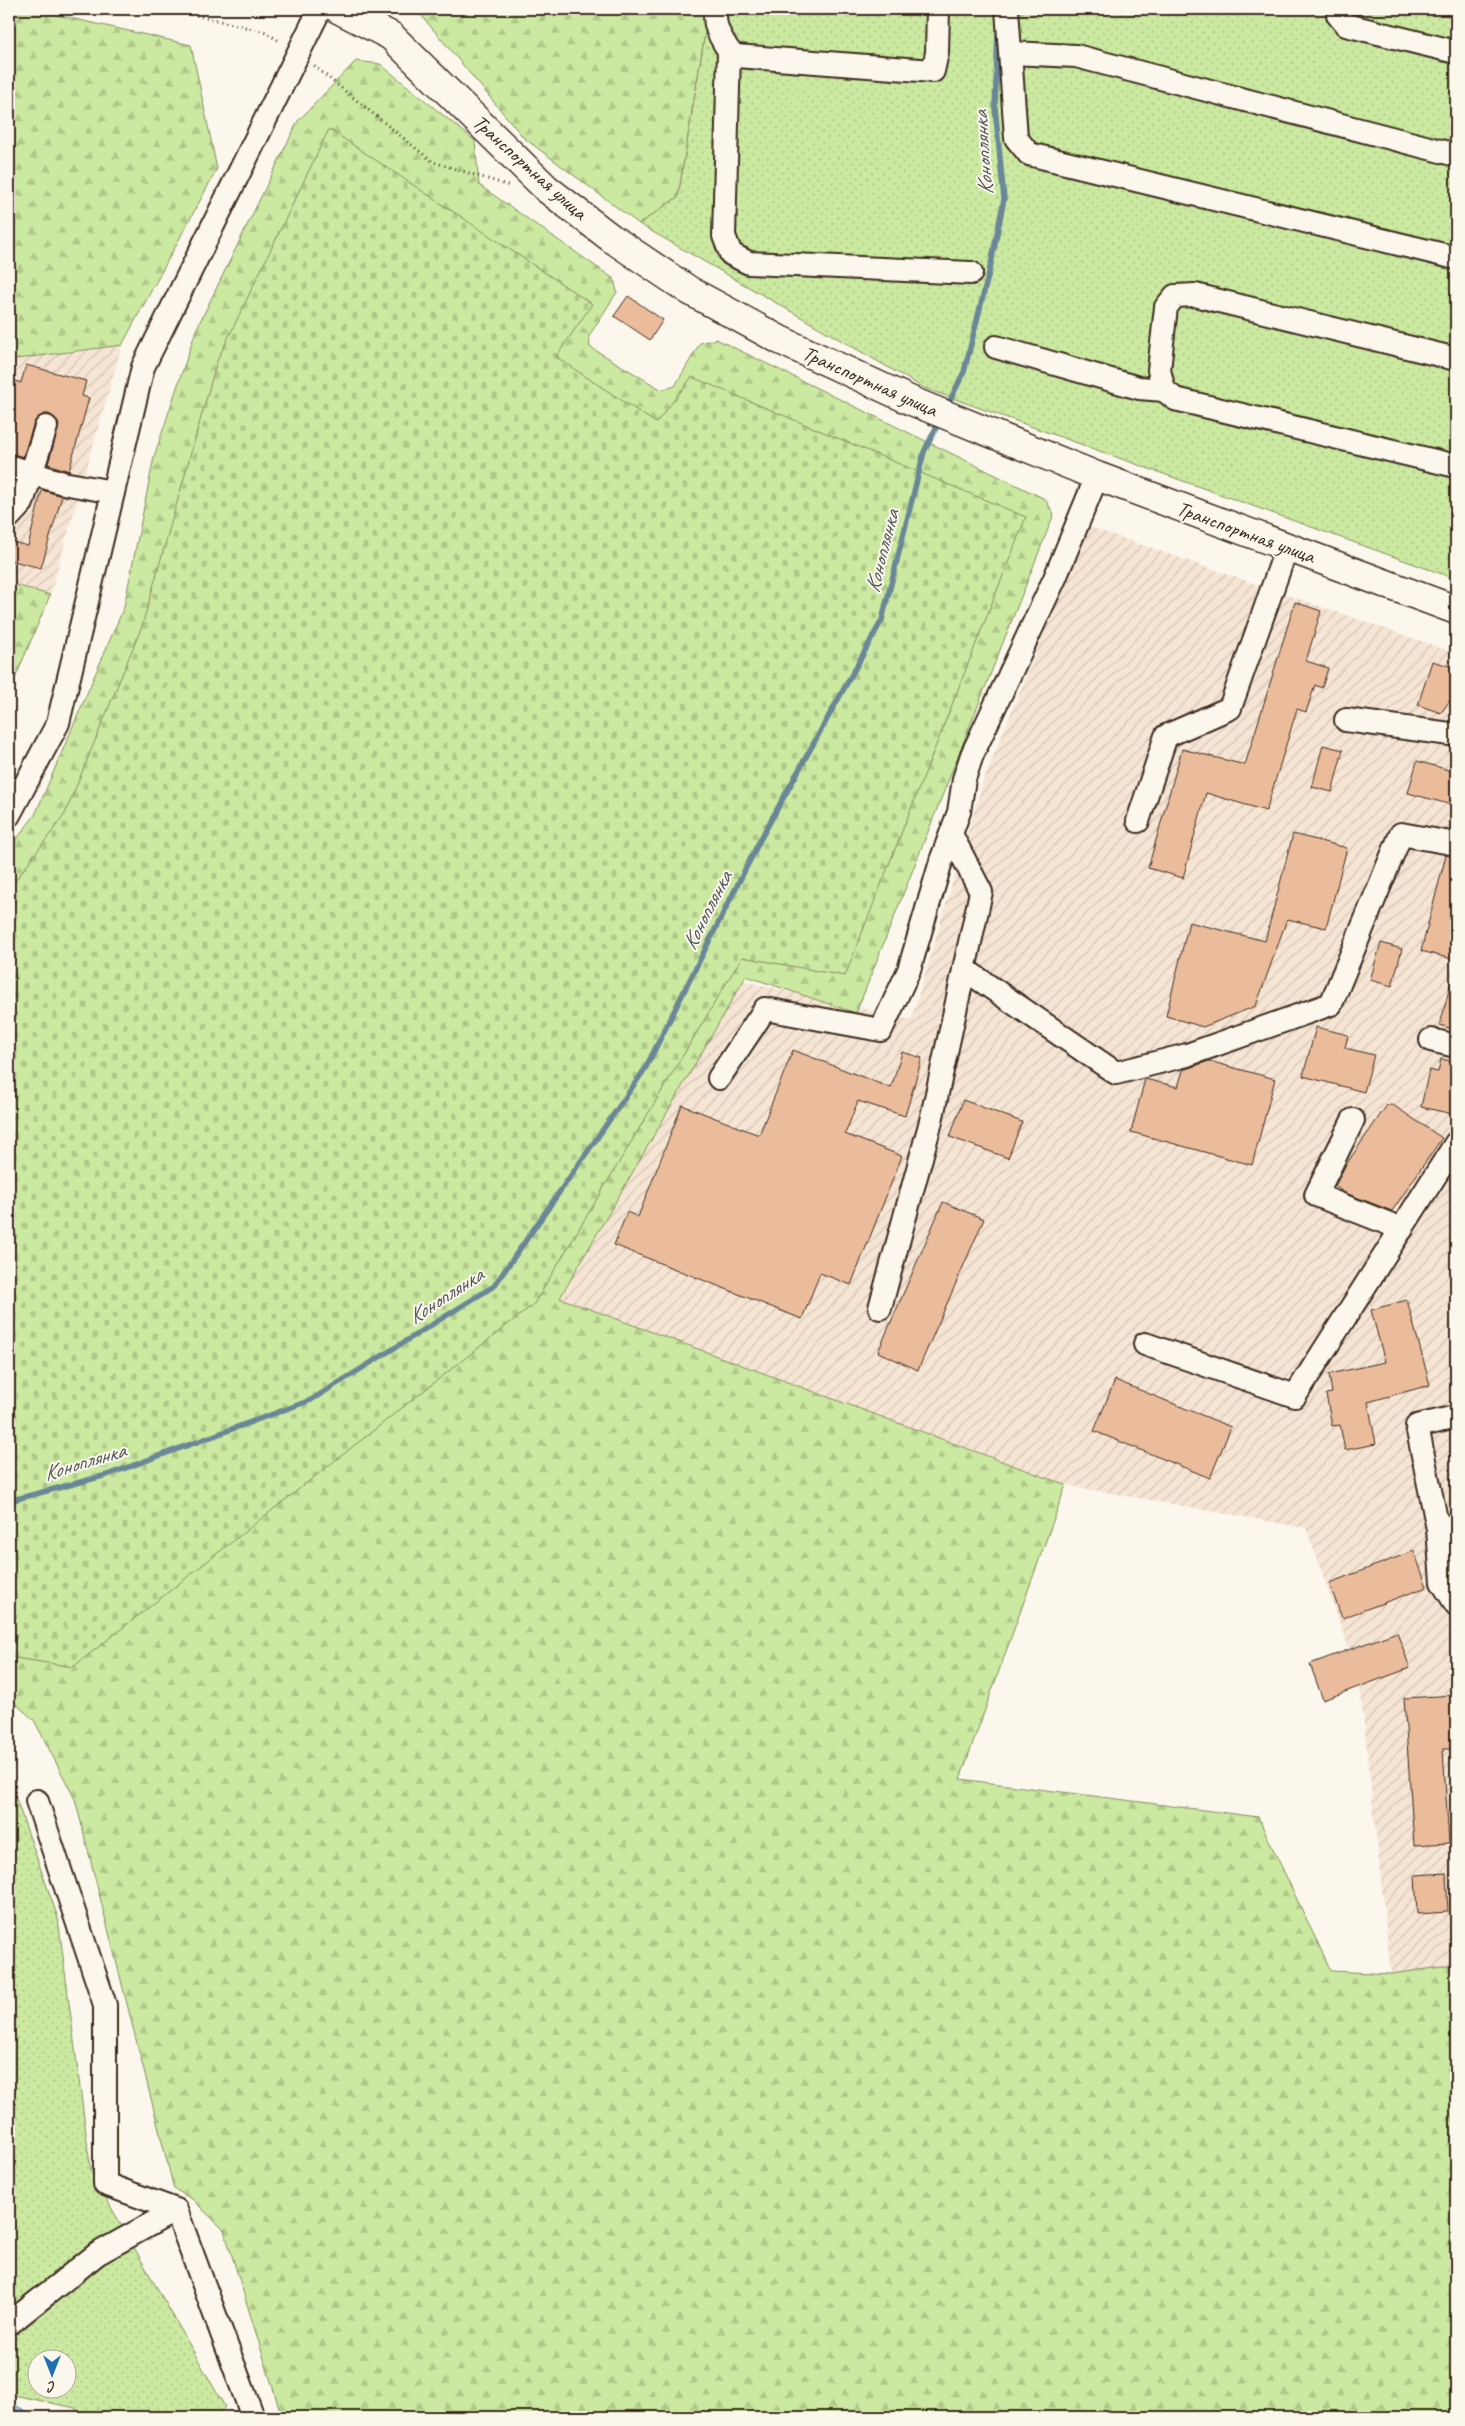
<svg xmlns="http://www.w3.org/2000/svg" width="1465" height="2426" font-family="Caveat,sans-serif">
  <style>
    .industrial { fill: url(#industrial-furrows) }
    .forest { fill: url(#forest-firs); stroke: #838a5f }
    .cemetery { fill: url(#cemetery-stones); stroke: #838a5f }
    .garden { fill: url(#garden-dots); stroke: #838a5f; fill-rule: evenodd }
    .water { fill: url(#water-ripples); stroke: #6b8798 }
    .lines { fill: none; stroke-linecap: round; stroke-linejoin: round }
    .stream { stroke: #6b8798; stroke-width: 5.5 }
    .building { fill: #ebbc9b; stroke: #3b2a1e }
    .minor-casing { stroke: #3b2a1e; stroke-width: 26 }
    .major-casing { stroke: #3b2a1e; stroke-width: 31 }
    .path { stroke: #3b2a1e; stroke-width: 3; stroke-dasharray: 1 4; stroke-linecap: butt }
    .minor { stroke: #fbf7ec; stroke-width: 22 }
    .major { stroke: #fbf7ec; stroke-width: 28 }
    .labels { text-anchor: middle; stroke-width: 4; stroke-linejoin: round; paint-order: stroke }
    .street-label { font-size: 21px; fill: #3b2a1e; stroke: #fbf7ec }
    .water-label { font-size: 22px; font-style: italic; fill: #53585b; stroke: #fbf7ec }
  </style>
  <defs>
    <pattern id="industrial-furrows" width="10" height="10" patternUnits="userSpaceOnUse" patternTransform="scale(1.25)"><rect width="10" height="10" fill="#f6e5d4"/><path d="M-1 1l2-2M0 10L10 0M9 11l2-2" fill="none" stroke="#d4c5b6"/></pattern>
    <pattern id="forest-firs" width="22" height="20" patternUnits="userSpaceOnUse" patternTransform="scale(1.25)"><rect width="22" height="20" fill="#cbe9a0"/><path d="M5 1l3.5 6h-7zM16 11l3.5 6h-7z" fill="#afc889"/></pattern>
    <pattern id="cemetery-stones" width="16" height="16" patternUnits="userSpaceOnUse" patternTransform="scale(1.25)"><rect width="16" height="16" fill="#cbe9a0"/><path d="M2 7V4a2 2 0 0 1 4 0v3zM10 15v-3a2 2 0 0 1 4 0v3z" fill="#afc889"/></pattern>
    <pattern id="garden-dots" width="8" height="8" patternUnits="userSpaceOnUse" patternTransform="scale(1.25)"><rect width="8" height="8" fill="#cbe9a0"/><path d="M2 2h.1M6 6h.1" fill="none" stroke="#afc889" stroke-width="1.8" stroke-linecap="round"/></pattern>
    <pattern id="water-ripples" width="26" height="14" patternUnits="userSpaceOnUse" patternTransform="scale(1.25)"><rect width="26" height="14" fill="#8bc5ea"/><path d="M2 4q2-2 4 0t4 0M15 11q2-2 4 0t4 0" fill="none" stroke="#79a9c8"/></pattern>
  </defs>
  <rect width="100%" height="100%" fill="#fbf7ec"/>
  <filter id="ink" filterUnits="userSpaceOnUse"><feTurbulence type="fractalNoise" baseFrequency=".02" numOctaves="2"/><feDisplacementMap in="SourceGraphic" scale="10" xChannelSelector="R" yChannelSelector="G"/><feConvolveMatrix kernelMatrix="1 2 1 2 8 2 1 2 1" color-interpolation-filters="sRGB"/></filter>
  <g filter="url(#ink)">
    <g class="industrial">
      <polygon points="122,345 50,595 9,583 9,360"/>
      <polygon points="1087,526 1456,653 1456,1965 1391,1974 1359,1677 1306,1528 1066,1485 559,1298 734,979 911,1020 983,782"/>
    </g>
    <g class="forest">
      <polygon points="9,9 30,9 191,45 217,169 122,345 9,360"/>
      <polygon points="416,9 709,9 678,197 639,224 524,138"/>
      <polygon points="356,61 380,64 475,141 479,185 614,279 617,292 589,336 590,347 662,390 675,386 700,343 716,339 1045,499 1054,514 856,1013 746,976 560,1298 1066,1485 960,1779 1258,1817 1331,1971 1391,1974 1456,1965 1456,2417 282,2417 224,2230 192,2199 174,2189 75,1799 34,1720 9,1698 9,849 35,815 124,607 154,457 196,330 298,121"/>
      <polygon points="9,583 50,595 9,693"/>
    </g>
    <polygon class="cemetery" points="329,129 592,304 556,357 656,423 692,377 1026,517 845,976 742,957 534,1304 73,1667 9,1657 9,889 65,814 142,626 217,361"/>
    <g class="garden">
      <polygon points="709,9 1456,9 1456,579 924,388 639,224 678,197"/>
      <path d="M9 1779 58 1918 91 2172 225 2407 214 2417H81L75 2408 9 2394ZM38 2358H68V2388H38Z"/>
    </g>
    <polygon class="water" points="9,2402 38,2417 9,2417"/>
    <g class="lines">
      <g class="stream">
        <polyline points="946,408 964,372 991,264 1004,199 995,107 998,31"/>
        <polyline points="9,1501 107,1475 311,1400 494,1286 645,1069 760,840 882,620 924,452 940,420"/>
      </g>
    </g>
    <g class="building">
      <polygon points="628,296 663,320 650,340 614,316"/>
      <polygon points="26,365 86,381 82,396 89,398 69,471 48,464 59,425 56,419 49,414 43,414 34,423 23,457 9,453 9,379 21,383"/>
      <polygon points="42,490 62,496 41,568 9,560 9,541 28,546"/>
      <polygon points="1295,602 1321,611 1306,661 1328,668 1322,688 1315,685 1306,712 1297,709 1266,811 1206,793 1183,878 1148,868 1182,749 1245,765"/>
      <polygon points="1432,661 1456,668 1456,692 1441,713 1418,705"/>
      <polygon points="1323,745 1343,750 1332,792 1312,787"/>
      <polygon points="1417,761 1456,772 1456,806 1408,793"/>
      <polygon points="1293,834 1347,848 1326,928 1287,919 1256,1006 1203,1027 1166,1016 1189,922 1265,941"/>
      <polygon points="1446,855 1456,857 1456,960 1421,951"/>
      <polygon points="1381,943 1402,949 1392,986 1370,980"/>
      <polygon points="1451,982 1456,983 1456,1030 1440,1025"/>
      <polygon points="1316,1027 1348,1035 1345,1048 1374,1055 1364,1092 1303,1076"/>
      <polygon points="793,1050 891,1088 902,1052 922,1058 905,1116 858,1101 845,1134 902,1156 851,1285 820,1273 802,1319 614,1245 627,1212 638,1217 682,1105 759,1135"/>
      <polygon points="1441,1059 1456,1062 1456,1101 1453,1114 1421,1107 1429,1070 1438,1072"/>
      <polygon points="1209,1061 1275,1079 1252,1165 1131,1132 1145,1079 1178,1087 1183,1070"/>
      <polygon points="963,1100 1022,1122 1008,1158 950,1137"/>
      <polygon points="1387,1105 1393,1105 1442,1138 1392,1211 1343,1192 1335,1186 1345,1166"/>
      <polygon points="943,1202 984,1219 918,1370 878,1352"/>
      <polygon points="1407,1300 1430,1385 1368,1402 1376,1444 1345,1450 1340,1425 1332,1426 1326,1394 1332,1393 1329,1374 1385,1362 1371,1310"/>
      <polygon points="1115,1380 1231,1427 1210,1478 1094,1431"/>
      <polygon points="1414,1551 1427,1587 1342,1618 1329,1583"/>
      <polygon points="1397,1632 1410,1668 1323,1700 1310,1664"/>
      <polygon points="1456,1695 1456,1749 1443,1749 1449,1843 1414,1845 1404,1698"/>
      <polygon points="1446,1873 1448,1912 1417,1914 1415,1875"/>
    </g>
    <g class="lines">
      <g class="minor-casing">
        <g id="minor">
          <path d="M716 9C712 25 721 38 729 51L724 236 731 254 749 263 971 273"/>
          <polyline points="1007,9 1016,138 1029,154 1456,258"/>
          <polyline points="1339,9 1338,15 1346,25 1456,52"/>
          <polyline points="729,51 736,56 933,71 937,53 938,9"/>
          <polyline points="1011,53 1076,56 1456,155"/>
          <polyline points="996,347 1139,388 1164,390"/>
          <polyline points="1456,359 1195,295 1175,296 1166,307 1159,370 1164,390 1175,399 1456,466"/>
          <polyline points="9,466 63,483 113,492"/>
          <polyline points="9,517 22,503 46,427"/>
          <polyline points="1346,720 1450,734"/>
          <polyline points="9,815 58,723 143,367 320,9"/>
          <polyline points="1138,821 1166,736 1230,708 1287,547"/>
          <polyline points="964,969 1116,1073 1187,1055 1331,1004 1401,834 1456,844"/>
          <polyline points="1431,1040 1456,1046"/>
          <polyline points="719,1078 765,1009 881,1030 909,970 942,858 959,812 964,779 972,755 1055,578 1097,476"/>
          <polyline points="1353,1120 1316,1195 1402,1229"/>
          <polyline points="880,1308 931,1121 981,892 951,834"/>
          <polyline points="1145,1344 1295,1396 1456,1143"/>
          <polyline points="1456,1525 1438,1529 1442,1582 1456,1604"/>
          <polyline points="1438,1529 1417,1426 1456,1417"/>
          <polyline points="37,1801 105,2005 105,2184 176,2210 253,2417"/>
          <polyline points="9,2324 97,2254 176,2210"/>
        </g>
      </g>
      <g class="major-casing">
        <polyline id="major" points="338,9 391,36 547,189 611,238 690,291 780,340 914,402 1097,476 1456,610"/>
      </g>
      <g class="path">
        <polyline points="172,9 265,32 281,42"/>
        <polyline points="314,66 433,162 510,186"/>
      </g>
      <use href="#minor" class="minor"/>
      <use href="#major" class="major"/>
    </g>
  </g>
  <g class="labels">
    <g class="street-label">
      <text transform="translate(530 167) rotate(42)" y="7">Транспортная улица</text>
      <text transform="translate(870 381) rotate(24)" y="7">Транспортная улица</text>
      <text transform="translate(1246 532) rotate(20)" y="7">Транспортная улица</text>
    </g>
    <g class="water-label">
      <text transform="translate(982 153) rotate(-94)" y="8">Коноплянка</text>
      <text transform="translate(881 551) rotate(-76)" y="8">Коноплянка</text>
      <text transform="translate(706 910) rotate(-63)" y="8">Коноплянка</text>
      <text transform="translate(445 1295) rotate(-33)" y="8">Коноплянка</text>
      <text transform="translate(84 1461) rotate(-17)" y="8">Коноплянка</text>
    </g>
  </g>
  <rect width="1465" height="2426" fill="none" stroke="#fbf7ec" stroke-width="30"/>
  <rect x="15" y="15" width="1435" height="2396" fill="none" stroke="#3b2a1e" stroke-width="2" filter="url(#ink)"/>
  <g transform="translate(52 2374) rotate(180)"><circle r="24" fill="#fbf7ec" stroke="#aea59a"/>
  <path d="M0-4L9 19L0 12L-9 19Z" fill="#1f6fb2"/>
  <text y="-8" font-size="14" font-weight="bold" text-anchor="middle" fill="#3b2a1e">С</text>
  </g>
</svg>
